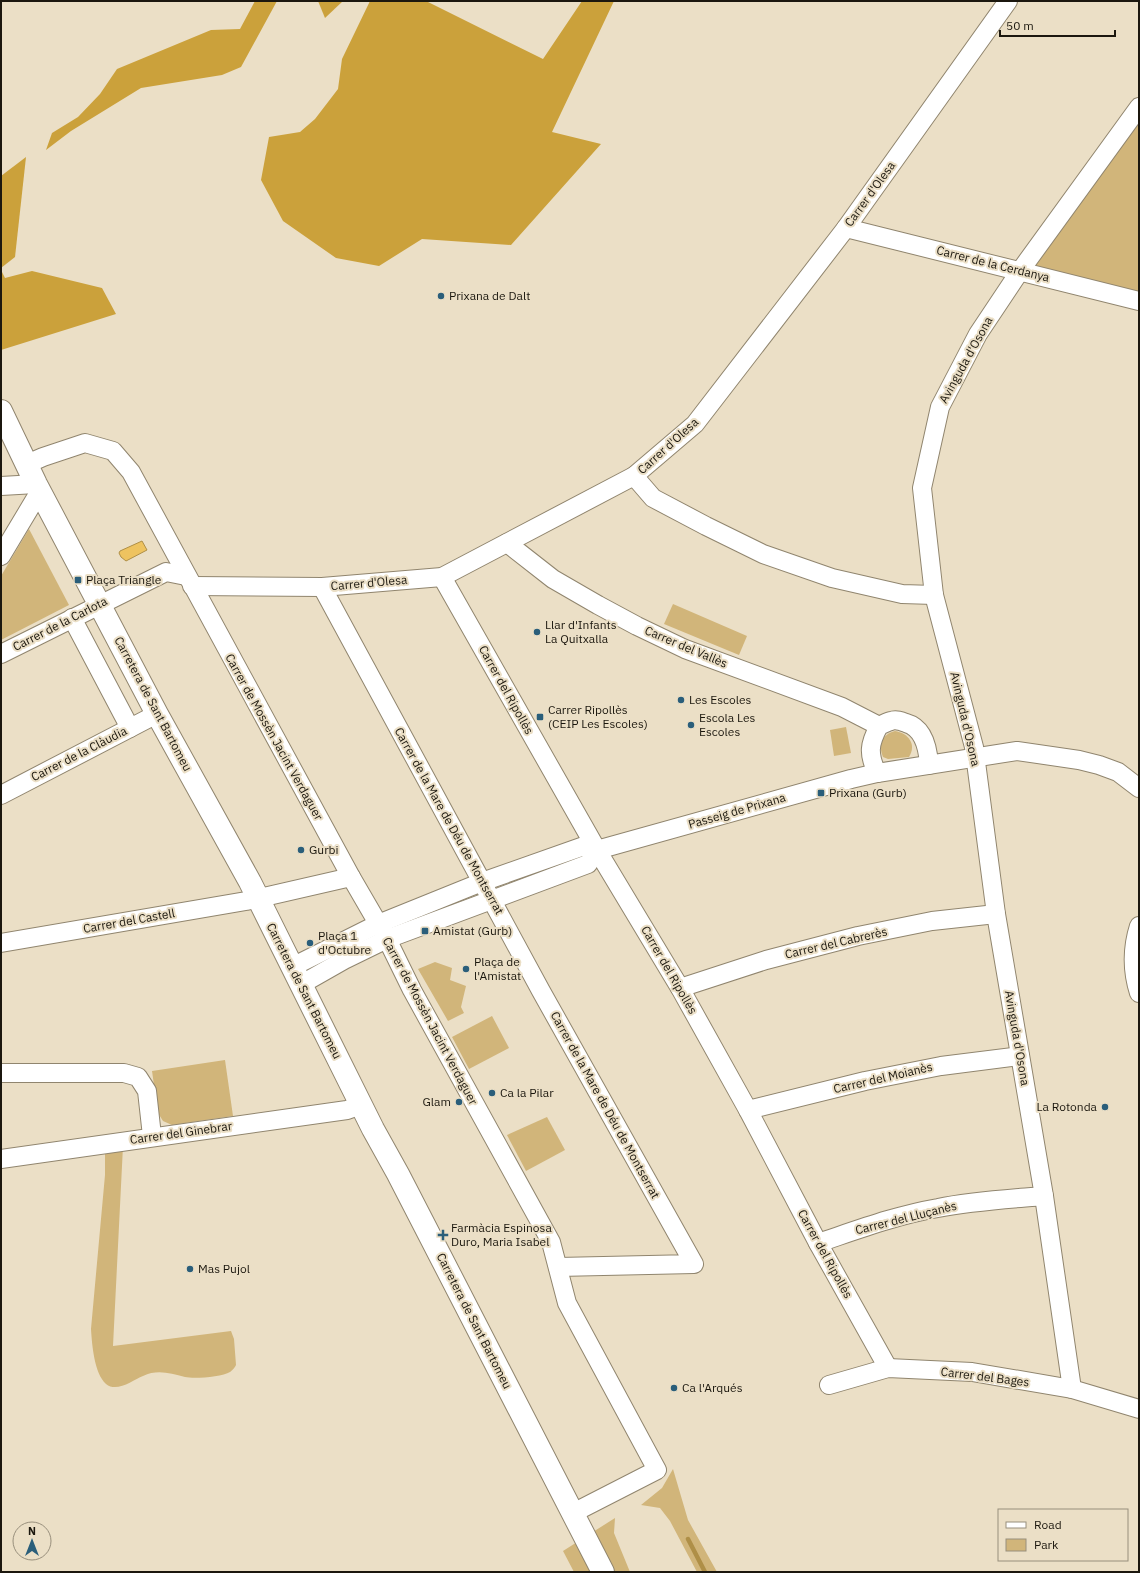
<svg xmlns="http://www.w3.org/2000/svg" width="1140" height="1573" font-family="'IBM Plex Sans',sans-serif">
  <style>
    .green { fill: #d1b57a }
    .forest { fill: #cba13b }
    .water { fill: #eec360; stroke: #af8f47 }
    .lines { fill: none; stroke-linecap: round; stroke-linejoin: round }
    .stream { stroke: #af8f47; stroke-width: 4.5 }
    .minor-casing { stroke: #90856e; stroke-width: 20 }
    .tertiary-casing { stroke: #90856e; stroke-width: 24 }
    .minor { stroke: #fff; stroke-width: 18 }
    .tertiary { stroke: #fff; stroke-width: 22 }
    .poi-dot { fill: #2a5e7a; stroke: #ebdfc6; stroke-width: 1.5 }
    .labels { text-anchor: middle; stroke-width: 4; stroke-linejoin: round; paint-order: stroke }
    .street-label { font-size: 12px; fill: #1b170e; stroke: #ebdfc6 }
    .poi-label { font-size: 12px; fill: #1b170e; stroke: #ebdfc6; text-anchor: start }
  </style>
  <rect width="100%" height="100%" fill="#ebdfc6"/>
  <g class="green">
    <polygon points="1139,108 1139,302 1020,273"/>
    <polygon points="29,529 69,605 1,640 1,576"/>
    <polygon points="673,604 747,636 739,655 664,624"/>
    <polygon points="846,727 851,753 834,756 830,730"/>
    <path d="M895 731C908 733 917 744 909 757L888 759 883 757C878 745 882 734 895 731Z"/>
    <polygon points="435,962 452,968 450,980 466,986 461,1007 464,1013 448,1021 418,969"/>
    <polygon points="492,1016 509,1048 469,1069 452,1037"/>
    <polygon points="225,1060 233,1116 172,1125 163,1121 158,1113 152,1071"/>
    <polygon points="547,1117 565,1150 526,1171 507,1135"/>
    <path d="M123 1146 113 1346 231 1331 234 1339 236 1365C235 1367 233 1370 230 1372 222 1377 194 1379 185 1377 170 1373 157 1369 143 1376 133 1380 117 1393 106 1384 94 1373 92 1344 91 1329L105 1175V1148Z"/>
    <polygon points="673,1469 688,1520 717,1572 697,1572 670,1521 660,1508 641,1505 662,1488"/>
    <polygon points="615,1518 614,1533 630,1572 574,1572 563,1551"/>
  </g>
  <g class="forest">
    <polygon points="255,1 277,1 241,67 222,75 141,88 71,131 46,150 52,133 78,117 100,94 117,69 211,30 240,29"/>
    <polygon points="318,1 343,1 325,18"/>
    <polygon points="370,1 426,1 543,59 582,1 614,1 552,132 601,144 511,245 422,239 379,266 336,258 283,221 261,180 269,137 300,132 315,119 338,89 342,59"/>
    <polygon points="26,157 15,257 1,268 1,176"/>
    <polygon points="1,270 5,278 32,271 102,288 116,314 1,350"/>
  </g>
  <polygon class="water" points="142,541 147,550 126,561 121,557 119,553 120,551"/>
  <g class="lines">
    <polyline class="stream" points="688,1539 705,1572"/>
    <g class="minor-casing">
      <g id="minor">
        <polyline points="846,228 1139,301"/>
        <polyline points="27,464 43,457 85,443 113,451 131,472 351,877 387,939 412,990 551,1242 567,1303 657,1470 573,1513"/>
        <polyline points="634,476 653,498 706,526 763,554 832,578 902,594 934,595"/>
        <polyline points="1,486 36,484"/>
        <polyline points="507,543 553,579 598,605 637,626 685,649 842,707 879,726"/>
        <polyline points="1,556 40,491"/>
        <polyline points="442,577 597,850 680,988 748,1110 818,1243 888,1368"/>
        <polyline points="192,586 322,587 442,577 634,476 695,424 846,228 1008,1"/>
        <polyline points="322,587 541,991 694,1264 558,1267"/>
        <polyline points="72,618 130,728"/>
        <polyline points="1,654 166,572 186,576"/>
        <path d="M877 773C868 754 869 744 879 726 883 724 887 722 891 721 896 719 901 721 906 723 924 728 928 748 929 765"/>
        <polyline points="1,795 157,714"/>
        <path d="M1139 926C1132 948 1132 971 1139 993"/>
        <polyline points="1,943 246,901 351,877"/>
        <polyline points="292,967 378,924 482,882 584,846 597,850 851,779 877,773 1017,751 1079,760 1099,765 1118,772 1139,788"/>
        <polyline points="300,985 344,960 387,939 588,864 597,850"/>
        <polyline points="680,988 766,960 858,936 932,921 996,914"/>
        <polyline points="1,1073 124,1073 138,1077 147,1091 152,1136"/>
        <polyline points="748,1110 865,1081 941,1066 1020,1056"/>
        <polyline points="1,1159 347,1110 361,1105"/>
        <path d="M818 1243C857 1230 897 1215 938 1208 973 1201 1009 1199 1044 1196"/>
        <polyline points="829,1385 888,1368 972,1372 1072,1389 1139,1409"/>
        <polyline points="1072,1389 1044,1196 996,914 974,747 934,595 922,488 940,407 978,334 1020,271 1139,107"/>
      </g>
    </g>
    <g class="tertiary-casing">
      <polyline id="tertiary" points="1,411 36,484 157,714 250,882 373,1129 398,1174 603,1572"/>
    </g>
    <use href="#minor" class="minor"/>
    <use href="#tertiary" class="tertiary"/>
  </g>
  <g class="poi-dot">
    <circle cx="441" cy="296" r="4"/>
    <rect x="74" y="576" width="8" height="8" rx="2"/>
    <circle cx="537" cy="632" r="4"/>
    <circle cx="681" cy="700" r="4"/>
    <rect x="536" y="713" width="8" height="8" rx="2"/>
    <circle cx="691" cy="725" r="4"/>
    <rect x="817" y="789" width="8" height="8" rx="2"/>
    <circle cx="301" cy="850" r="4"/>
    <rect x="421" y="927" width="8" height="8" rx="2"/>
    <circle cx="310" cy="943" r="4"/>
    <circle cx="466" cy="969" r="4"/>
    <circle cx="492" cy="1093" r="4"/>
    <circle cx="459" cy="1102" r="4"/>
    <circle cx="1105" cy="1107" r="4"/>
    <path d="M441 1229h4v4h4v4h-4v4h-4v-4h-4v-4h4z"/>
    <circle cx="190" cy="1269" r="4"/>
    <circle cx="674" cy="1388" r="4"/>
  </g>
  <g class="labels">
    <g class="street-label">
      <text transform="translate(870 194) rotate(-54)" y="4">Carrer d'Olesa</text>
      <text transform="translate(993 264) rotate(14)" y="4">Carrer de la Cerdanya</text>
      <text transform="translate(966 360) rotate(-61)" y="4">Avinguda d'Osona</text>
      <text transform="translate(668 446) rotate(-42)" y="4">Carrer d'Olesa</text>
      <text transform="translate(369 583) rotate(-5)" y="4">Carrer d'Olesa</text>
      <text transform="translate(60 624) rotate(-27)" y="4">Carrer de la Carlota</text>
      <text transform="translate(686 647) rotate(23)" y="4">Carrer del Vallès</text>
      <text transform="translate(506 690) rotate(61)" y="4">Carrer del Ripollès</text>
      <text transform="translate(153 704) rotate(62)" y="4">Carretera de Sant Bartomeu</text>
      <text transform="translate(965 719) rotate(77)" y="4">Avinguda d'Osona</text>
      <text transform="translate(274 737) rotate(61)" y="4">Carrer de Mossèn Jacint Verdaguer</text>
      <text transform="translate(79 754) rotate(-27)" y="4">Carrer de la Clàudia</text>
      <text transform="translate(737 811) rotate(-16)" y="4">Passeig de Prixana</text>
      <text transform="translate(449 821) rotate(61)" y="4">Carrer de la Mare de Déu de Montserrat</text>
      <text transform="translate(129 921) rotate(-10)" y="4">Carrer del Castell</text>
      <text transform="translate(836 943) rotate(-13)" y="4">Carrer del Cabrerès</text>
      <text transform="translate(669 970) rotate(60)" y="4">Carrer del Ripollès</text>
      <text transform="translate(304 991) rotate(63)" y="4">Carretera de Sant Bartomeu</text>
      <text transform="translate(430 1021) rotate(62)" y="4">Carrer de Mossèn Jacint Verdaguer</text>
      <text transform="translate(1017 1038) rotate(80)" y="4">Avinguda d'Osona</text>
      <text transform="translate(883 1078) rotate(-13)" y="4">Carrer del Moianès</text>
      <text transform="translate(605 1105) rotate(61)" y="4">Carrer de la Mare de Déu de Montserrat</text>
      <text transform="translate(181 1133) rotate(-8)" y="4">Carrer del Ginebrar</text>
      <text transform="translate(906 1218) rotate(-14)" y="4">Carrer del Lluçanès</text>
      <text transform="translate(825 1254) rotate(61)" y="4">Carrer del Ripollès</text>
      <text transform="translate(474 1321) rotate(63)" y="4">Carretera de Sant Bartomeu</text>
      <text transform="translate(985 1377) rotate(7)" y="4">Carrer del Bages</text>
    </g>
    <g class="poi-label">
      <text x="449" y="300">Prixana de Dalt</text>
      <text x="86" y="584">Plaça Triangle</text>
      <text x="545" y="629">Llar d'Infants<tspan x="545" dy="14">La Quitxalla</tspan></text>
      <text x="689" y="704">Les Escoles</text>
      <text x="548" y="714">Carrer Ripollès<tspan x="548" dy="14">(CEIP Les Escoles)</tspan></text>
      <text x="699" y="722">Escola Les<tspan x="699" dy="14">Escoles</tspan></text>
      <text x="829" y="797">Prixana (Gurb)</text>
      <text x="309" y="854">Gurbi</text>
      <text x="433" y="935">Amistat (Gurb)</text>
      <text x="318" y="940">Plaça 1<tspan x="318" dy="14">d'Octubre</tspan></text>
      <text x="474" y="966">Plaça de<tspan x="474" dy="14">l'Amistat</tspan></text>
      <text x="500" y="1097">Ca la Pilar</text>
      <text x="451" y="1106" text-anchor="end">Glam</text>
      <text x="1097" y="1111" text-anchor="end">La Rotonda</text>
      <text x="451" y="1232">Farmàcia Espinosa<tspan x="451" dy="14">Duro, Maria Isabel</tspan></text>
      <text x="198" y="1273">Mas Pujol</text>
      <text x="682" y="1392">Ca l'Arqués</text>
    </g>
  </g>
  <rect width="1140" height="1573" fill="none" stroke="#1b170e" stroke-width="4"/>
  <rect x="998" y="1509" width="130" height="52" fill="#ebdfc6" stroke="#988f7c"/>
  <rect x="1006" y="1522" width="20" height="6" fill="#ffffff" stroke="#988f7c"/>
  <text x="1034" y="1529" font-size="12" fill="#1b170e">Road</text>
  <rect x="1006" y="1539" width="20" height="12" fill="#d1b57a" stroke="#988f7c"/>
  <text x="1034" y="1549" font-size="12" fill="#1b170e">Park</text>
  <g transform="translate(32 1541)"><circle r="19" fill="#ebdfc6" stroke="#988f7c"/>
  <path d="M0-3L7 15L0 10L-7 15Z" fill="#2a5e7a"/>
  <text y="-6" font-size="11" font-weight="bold" text-anchor="middle" fill="#1b170e">N</text>
  </g>
  <path d="M1000 30v6h115v-6" fill="none" stroke="#1b170e" stroke-width="2"/>
  <text x="1006" y="30" font-size="12" fill="#1b170e" stroke="#ebdfc6" stroke-width="3" paint-order="stroke">50 m</text>
</svg>
